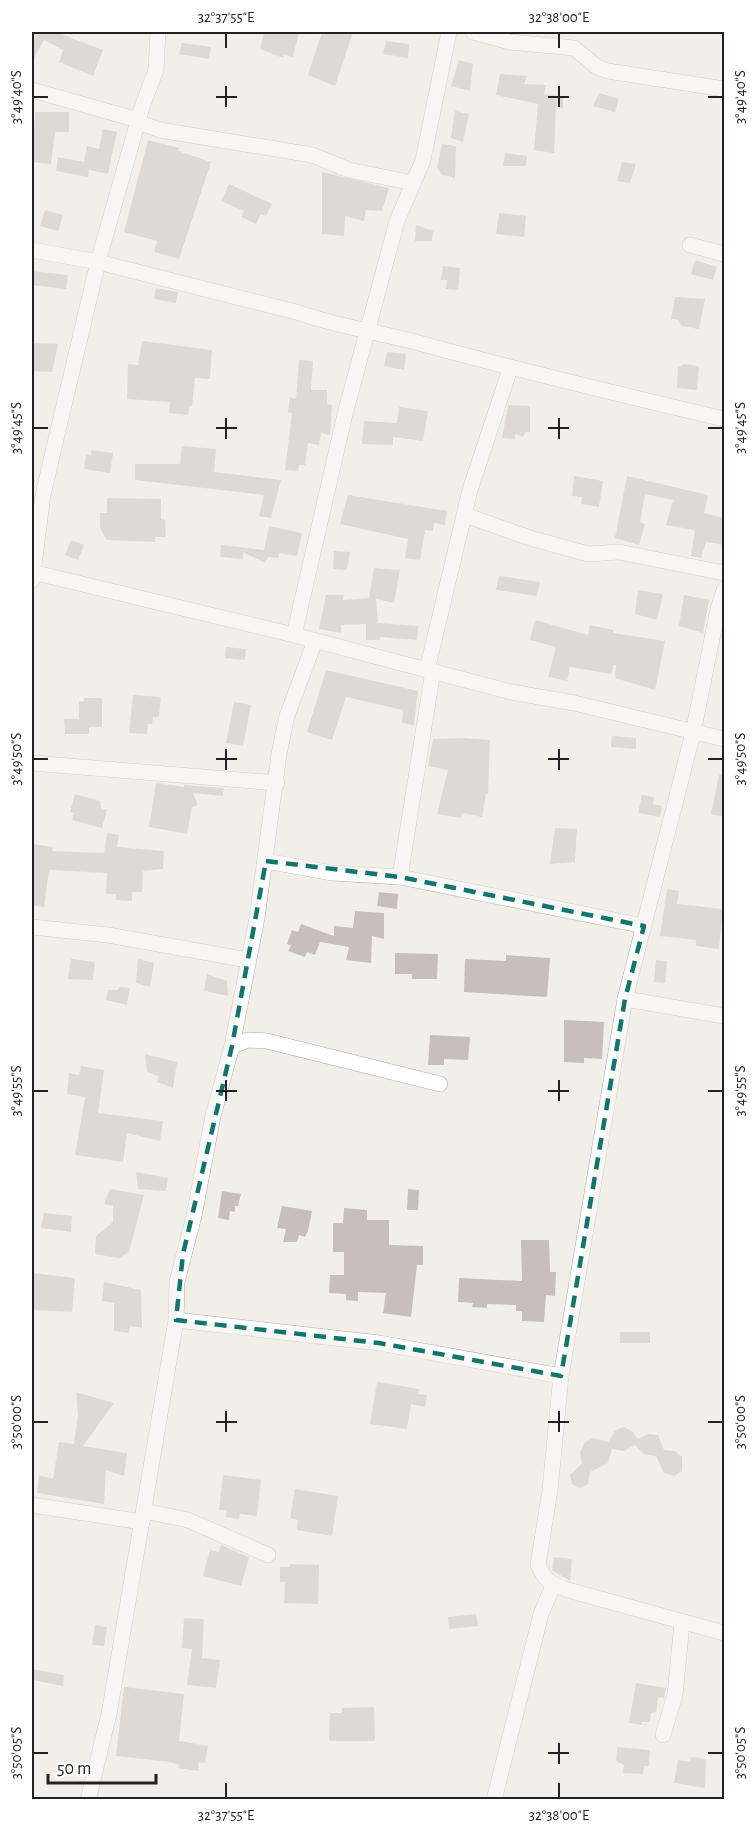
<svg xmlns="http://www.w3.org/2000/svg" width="756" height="1831" font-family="'Alegreya Sans',sans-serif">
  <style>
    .building { fill: #c7bfb8 }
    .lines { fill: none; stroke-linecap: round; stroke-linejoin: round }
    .street-casing { stroke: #a9a9a9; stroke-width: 16 }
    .street { stroke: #fff; stroke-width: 15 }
    .marked { fill: none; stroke: #0f766e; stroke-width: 4.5; stroke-dasharray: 12 8; stroke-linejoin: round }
    .ticks { fill: none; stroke: #222; stroke-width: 2 }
    .neatline { fill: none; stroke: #222; stroke-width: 2 }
    .ticks-label { font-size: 15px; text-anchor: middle; fill: #222 }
  </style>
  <rect width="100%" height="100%" fill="#f2efe9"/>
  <g class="building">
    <polygon points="32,32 56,32 103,50 93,76 59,62 63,50 44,40 32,62 34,34"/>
    <polygon points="264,32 299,32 293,57 284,55 283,58 260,49"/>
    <polygon points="322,32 353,32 335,86 308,75"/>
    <polygon points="386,41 409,44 408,58 383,54"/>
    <polygon points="182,43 211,47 209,59 179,54"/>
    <polygon points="459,60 473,64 470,91 451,86"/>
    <polygon points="500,74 527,76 524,84 546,85 544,94 563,97 563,108 556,107 554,153 534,150 538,104 496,95"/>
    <polygon points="599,93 619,99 615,112 593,106"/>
    <polygon points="455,111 469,114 463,142 451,138"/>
    <polygon points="35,112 69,112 69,132 55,132 51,164 32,162"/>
    <polygon points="103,129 117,132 108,174 89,170 88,177 56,171 58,157 84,162 87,146 99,149"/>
    <polygon points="148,140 179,148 178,151 211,162 179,259 154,252 157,241 124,232"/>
    <polygon points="442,144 456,146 455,178 442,175 437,168"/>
    <polygon points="505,153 527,156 526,166 503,166"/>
    <polygon points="622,162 636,164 630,183 617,181"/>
    <polygon points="322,172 389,188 382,211 366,210 364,221 345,216 344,236 322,234"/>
    <polygon points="229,184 272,204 266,216 261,214 256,224 241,217 244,211 221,201"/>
    <polygon points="45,210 63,215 58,231 40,226"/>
    <polygon points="499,213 526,216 524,237 496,234"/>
    <polygon points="416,225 433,231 432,241 415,241"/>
    <polygon points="695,260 717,267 713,280 691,274"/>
    <polygon points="443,266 460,268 458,290 446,289 447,280 441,280"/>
    <polygon points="32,271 68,275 66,289 32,285"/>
    <polygon points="156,288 178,292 176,303 154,299"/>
    <polygon points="675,297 705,299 699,329 681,326 679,320 671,319"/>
    <polygon points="142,341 212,350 210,379 195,378 192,406 189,406 188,415 169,413 170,402 127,399 128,364 138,365"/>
    <polygon points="32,343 58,344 52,372 32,371"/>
    <polygon points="387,352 406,354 404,370 384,366"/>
    <polygon points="299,360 313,361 311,390 327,390 327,404 332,405 330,435 321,433 319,445 308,443 305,465 299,465 298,471 285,470 292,413 288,412 290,397 296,399"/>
    <polygon points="684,364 699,366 697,390 677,388 678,368"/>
    <polygon points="508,405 530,406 530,432 525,432 523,437 515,434 515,439 502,438"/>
    <polygon points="399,407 428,411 423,441 393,437 393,445 362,444 364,421 397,423"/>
    <polygon points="182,446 216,449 214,472 281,480 271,518 259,516 264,495 135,480 135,464 180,464"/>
    <polygon points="91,450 113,453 110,473 84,469 86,454 91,455"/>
    <polygon points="574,476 603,481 599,507 581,504 582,497 572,496"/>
    <polygon points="627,476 708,495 704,513 724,518 724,545 706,542 701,558 691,556 695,530 666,525 673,500 645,494 640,522 645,524 639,545 615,538"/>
    <polygon points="348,495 447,511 445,525 434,523 433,531 425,530 420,560 405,558 408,539 340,524"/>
    <polygon points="107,498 161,499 161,519 165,520 166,537 155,537 155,542 107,540 100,528 100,513 107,513"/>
    <polygon points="269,526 302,533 297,556 279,553 278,558 268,557 265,563 243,552 243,559 220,557 221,545 264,550"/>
    <polygon points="71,540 84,545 78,560 65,555"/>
    <polygon points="334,551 350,552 347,570 333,569"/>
    <polygon points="374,568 400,570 394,603 376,599 378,623 418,626 417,640 380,637 380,640 366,640 366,624 341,625 341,633 319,629 326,595 344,595 343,600 372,598 369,598"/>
    <polygon points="499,576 540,582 537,596 496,590"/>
    <polygon points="638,590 663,594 657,620 635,614"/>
    <polygon points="684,595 709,600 703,633 679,626"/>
    <polygon points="535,620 588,635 590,625 613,630 613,633 665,641 655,690 615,678 616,665 614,665 611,674 570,667 567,681 548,677 556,647 530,640"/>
    <polygon points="226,647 246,649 245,660 225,658"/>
    <polygon points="326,670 418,691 414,725 402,723 403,710 346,697 332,740 307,732"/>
    <polygon points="133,695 161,697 159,717 153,717 152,724 148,724 147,734 129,733"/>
    <polygon points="84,698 102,698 102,727 89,727 89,734 65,734 64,719 79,719 79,702 84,701"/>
    <polygon points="234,702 251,705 243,746 226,743"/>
    <polygon points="612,736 636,738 636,749 611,747"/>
    <polygon points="464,738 490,740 488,794 486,794 482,817 462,813 461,818 437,814 448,770 428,766 433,739"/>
    <polygon points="719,775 724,776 724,817 711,814"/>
    <polygon points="156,783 184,787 184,785 224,788 223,796 193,793 198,805 192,807 187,834 149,827"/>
    <polygon points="75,794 100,801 101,808 107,810 102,828 72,820 74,813 70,812"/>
    <polygon points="642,795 654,797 653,804 662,806 660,817 638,813"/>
    <polygon points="555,828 577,829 575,862 550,864"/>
    <polygon points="107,833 119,835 117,847 164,851 163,869 143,871 142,892 132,892 132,901 116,900 116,894 106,894 107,873 49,870 44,907 32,905 33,844 53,847 52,851 104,853"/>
    <polygon points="667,889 679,891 677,904 723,909 719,949 696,946 696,940 660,936"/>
    <polygon points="379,892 398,894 397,909 377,906"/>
    <polygon points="355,911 384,913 384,939 372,936 371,963 346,960 349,947 320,942 315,955 307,952 305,957 288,951 291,946 287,944 292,930 298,932 301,924 334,936 334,926 353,928"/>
    <polygon points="395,953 438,954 437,979 412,979 412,974 395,974"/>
    <polygon points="506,955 550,958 547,997 464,992 465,959 506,961"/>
    <polygon points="71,959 95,962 93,980 68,979"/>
    <polygon points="138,959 154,963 150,987 136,983"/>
    <polygon points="656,960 667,961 665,983 654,982"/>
    <polygon points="207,974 227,981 228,996 204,991"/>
    <polygon points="120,987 130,988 127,1005 106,1000 108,990 117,990"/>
    <polygon points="564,1020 604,1022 602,1059 584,1058 584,1063 564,1062"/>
    <polygon points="430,1035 470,1037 468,1060 444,1059 444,1065 428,1065"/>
    <polygon points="145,1054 177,1062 173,1088 157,1082 158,1076 147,1072"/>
    <polygon points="81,1066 104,1070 98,1113 163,1121 160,1141 127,1133 123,1162 75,1155 85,1097 67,1094 69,1073 79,1075"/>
    <polygon points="136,1172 168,1178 166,1191 138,1189"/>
    <polygon points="110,1189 144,1195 129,1252 119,1258 95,1254 96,1236 113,1222 113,1206 104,1204"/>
    <polygon points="408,1189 419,1190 418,1210 407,1210"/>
    <polygon points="222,1191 241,1194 238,1206 235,1206 235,1212 230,1211 229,1220 218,1218"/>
    <polygon points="282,1206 312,1211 308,1231 305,1237 299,1235 297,1242 283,1242 286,1229 277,1228"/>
    <polygon points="344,1208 367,1210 367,1220 389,1220 389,1245 423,1246 423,1265 417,1265 411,1317 383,1313 386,1293 358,1292 358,1301 346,1300 346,1294 329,1293 330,1275 344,1275 344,1252 333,1252 333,1223 343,1223"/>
    <polygon points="44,1213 72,1216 71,1232 41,1228"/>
    <polygon points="521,1240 549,1240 550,1272 556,1272 555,1296 546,1295 544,1322 522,1321 522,1311 516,1311 516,1305 487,1304 487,1308 472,1307 473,1303 458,1302 459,1278 522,1281"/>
    <polygon points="32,1273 75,1278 72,1312 32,1310"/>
    <polygon points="104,1282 141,1290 142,1328 130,1326 129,1333 114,1331 114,1303 102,1301"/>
    <rect x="620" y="1332" width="30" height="11"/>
    <polygon points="377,1382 419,1389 418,1394 427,1395 425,1407 411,1404 407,1429 370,1424"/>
    <polygon points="76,1392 114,1403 83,1446 127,1453 124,1476 106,1470 104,1504 37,1493 39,1475 53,1479 59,1442 74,1444 78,1415"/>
    <polygon points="623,1427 632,1431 638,1439 648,1434 658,1435 664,1450 675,1451 682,1457 682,1471 674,1476 664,1473 656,1456 644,1454 635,1445 624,1451 612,1449 608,1463 590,1472 588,1484 580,1488 572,1484 570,1475 582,1463 580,1453 584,1443 593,1438 608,1442 615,1431"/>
    <polygon points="223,1475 261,1480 257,1516 240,1514 239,1519 226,1517 227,1510 219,1510"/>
    <polygon points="295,1489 338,1496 332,1536 297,1530 298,1520 290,1518"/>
    <polygon points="221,1545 249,1557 241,1586 203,1576 210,1550 219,1552"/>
    <polygon points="554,1557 572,1559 570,1581 552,1570"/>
    <polygon points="290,1564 319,1565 318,1604 284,1603 285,1582 280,1582 280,1567 290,1567"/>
    <polygon points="476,1614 478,1626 449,1629 448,1617"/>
    <polygon points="184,1618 204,1619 202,1658 220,1660 216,1688 187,1685 192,1649 182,1648"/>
    <polygon points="95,1625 107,1627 104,1646 92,1645"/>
    <polygon points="32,1669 64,1675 63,1686 32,1680"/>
    <polygon points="636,1683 666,1688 664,1698 658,1697 656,1712 651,1713 650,1722 642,1722 642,1725 629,1723"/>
    <polygon points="124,1687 184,1694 179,1741 208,1746 205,1763 199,1762 198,1771 178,1768 179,1765 170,1762 116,1756"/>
    <polygon points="374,1707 375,1741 329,1741 330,1713 342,1713 342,1708"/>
    <polygon points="617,1747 650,1750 649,1766 644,1766 643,1774 623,1773 624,1765 616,1761"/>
    <polygon points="691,1757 706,1759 705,1788 674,1783 678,1760 690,1762"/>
  </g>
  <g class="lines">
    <g class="street-casing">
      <g id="street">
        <polyline points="473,32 510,42 574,48 597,67 608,71 724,89"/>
        <polyline points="32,90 138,120"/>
        <polyline points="138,122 160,130 312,155 349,170 413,183"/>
        <polyline points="690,245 724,254"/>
        <path d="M32 250 98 262 300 313C339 327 379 332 419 343 520 371 622 395 724 419"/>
        <polyline points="465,515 530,538 588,554 619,552 724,573"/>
        <polyline points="32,572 294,635 511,692 574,703 724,739"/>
        <polyline points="32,580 43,495 56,439 98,262 142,107 156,70 158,32"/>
        <polyline points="294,635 345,414 397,221 423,160 449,32"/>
        <polyline points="427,670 470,490 510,369"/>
        <polyline points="32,763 277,783"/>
        <polyline points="266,861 332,873 400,877 644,926"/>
        <polyline points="400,877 433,671"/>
        <polyline points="32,927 108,935 248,960"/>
        <polyline points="625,999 724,1016"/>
        <polyline points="232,1046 248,1040 267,1041 440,1084"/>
        <polyline points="176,1320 379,1343 561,1376 625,999 693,733 718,609 724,590"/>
        <path d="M561 1376 550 1490 538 1565C544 1580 553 1585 568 1590L724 1633"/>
        <polyline points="32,1505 142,1522"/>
        <polyline points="144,1511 188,1520 268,1555"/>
        <polyline points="663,1735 675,1695 682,1623"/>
        <polyline points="88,1800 109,1714 176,1320 177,1282 194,1216 213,1116 232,1046 257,918 279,754 287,716 315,641"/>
        <polyline points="494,1800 541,1614 553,1586"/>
      </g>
    </g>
    <use href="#street" class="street"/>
  </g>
  <path d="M0 0H756V1831H0ZM266 861 400 877 644 926 625 999 561 1376 379 1343 176 1320 183 1254 232 1046Z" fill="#f2efe9" fill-opacity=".55" fill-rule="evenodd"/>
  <path class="marked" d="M266 861 400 877 644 926 625 999 561 1376 379 1343 176 1320 183 1254 232 1046Z"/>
  <path class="ticks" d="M226 33V48M559 33V48M226 86V107M559 86V107M33 97H48M216 97H237M548 97H569M708 97H723M226 418V439M559 418V439M33 428H48M216 428H237M548 428H569M708 428H723M226 749V770M559 749V770M33 759H48M216 759H237M548 759H569M708 759H723M226 1080V1101M559 1080V1101M33 1091H48M216 1091H237M548 1091H569M708 1091H723M226 1411V1432M559 1411V1432M33 1422H48M216 1422H237M548 1422H569M708 1422H723M559 1743V1764M33 1753H48M548 1753H569M708 1753H723M226 1783V1798M559 1783V1798"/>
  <rect width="756" height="1831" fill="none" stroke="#ffffff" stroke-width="66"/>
  <path d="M48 1774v9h108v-9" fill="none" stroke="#222222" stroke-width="3"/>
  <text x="57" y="1774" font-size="18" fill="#222222" stroke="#ffffff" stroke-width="4.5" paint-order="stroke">50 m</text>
  <rect x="33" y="33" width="690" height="1765" class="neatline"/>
  <g class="ticks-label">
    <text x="226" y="22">32°37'55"E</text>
    <text x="559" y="22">32°38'00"E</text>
    <text transform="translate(16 97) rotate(-90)" y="5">3°49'40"S</text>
    <text transform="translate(740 97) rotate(-90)" y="5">3°49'40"S</text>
    <text transform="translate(16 428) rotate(-90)" y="5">3°49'45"S</text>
    <text transform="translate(740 428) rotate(-90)" y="5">3°49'45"S</text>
    <text transform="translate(16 759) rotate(-90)" y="5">3°49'50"S</text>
    <text transform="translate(740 759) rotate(-90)" y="5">3°49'50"S</text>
    <text transform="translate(16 1091) rotate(-90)" y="5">3°49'55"S</text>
    <text transform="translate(740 1091) rotate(-90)" y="5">3°49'55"S</text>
    <text transform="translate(16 1422) rotate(-90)" y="5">3°50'00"S</text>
    <text transform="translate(740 1422) rotate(-90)" y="5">3°50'00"S</text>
    <text transform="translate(16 1753) rotate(-90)" y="5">3°50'05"S</text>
    <text transform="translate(740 1753) rotate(-90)" y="5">3°50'05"S</text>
    <text x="226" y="1820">32°37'55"E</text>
    <text x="559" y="1820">32°38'00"E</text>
  </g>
</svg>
